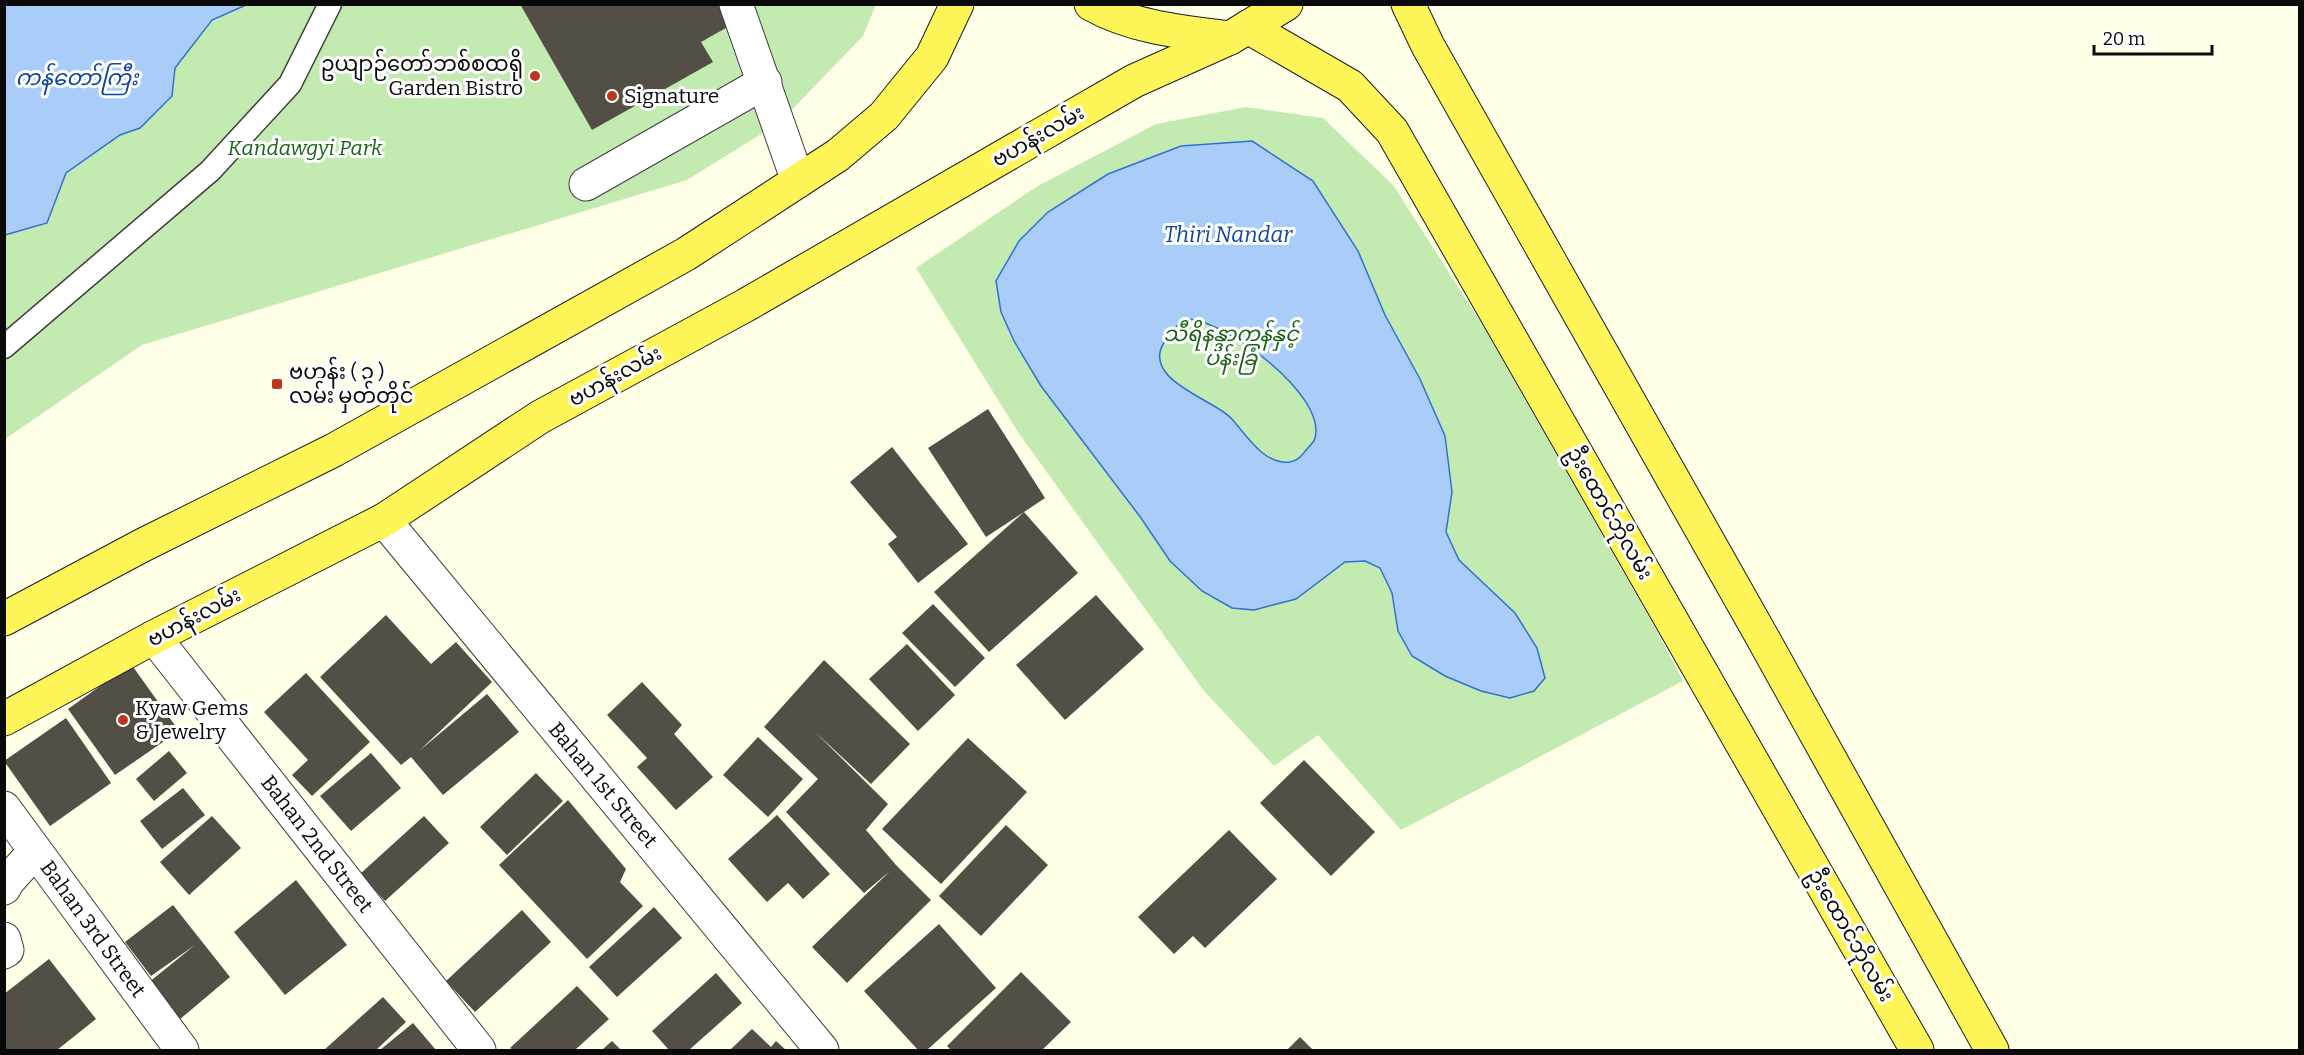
<svg xmlns="http://www.w3.org/2000/svg" width="2304" height="1055" font-family="Bitter,'Noto Sans Myanmar',serif">
  <style>
    .green { fill: #c3eab1 }
    .water { fill: #aaccf8; stroke: #2f71d1; stroke-width: 1.5; fill-rule: evenodd }
    .building { fill: #534e46 }
    .lines { fill: none; stroke-linecap: round; stroke-linejoin: round }
    .lane-casing { stroke: #3d3d3d; stroke-width: 25 }
    .street-casing { stroke: #3d3d3d; stroke-width: 35 }
    .primary-casing { stroke: #1b1b1b; stroke-width: 35 }
    .lane { stroke: #fff; stroke-width: 22 }
    .street { stroke: #fff; stroke-width: 33 }
    .primary { stroke: #fef558; stroke-width: 33 }
    .poi-dot { fill: #bd361f; stroke: #fff; stroke-width: 2 }
    .labels { text-anchor: middle; stroke-width: 6; stroke-linejoin: round; paint-order: stroke }
    .poi-label { font-size: 21px; fill: #0a0a0a; stroke: #fff; text-anchor: start }
    .street-label { font-size: 21px; fill: #0a0a0a; stroke: #fff }
    .park-label { font-size: 21px; font-style: italic; fill: #1b631a; stroke: #fff }
    .water-label { font-size: 22px; font-style: italic; fill: #11459e; stroke: #fff }
  </style>
  <rect width="100%" height="100%" fill="#ffffe7"/>
  <g class="green">
    <polygon points="246,4 876,5 863,36 779,123 687,180 142,345 5,439 5,235 47,223 66,173 120,135 140,128 171,97 175,68 212,20"/>
    <polygon points="1246,107 1323,118 1393,185 1485,329 1658,633 1683,681 1401,830 1318,735 1274,766 1204,691 1018,432 916,268 1036,187 1156,124"/>
  </g>
  <g class="water">
    <polygon points="5,4 246,4 246,5 212,20 175,68 172,96 140,128 120,135 66,173 47,223 5,235"/>
    <path d="M1252 141 1313 181 1358 251 1385 315 1420 379 1445 436 1452 492 1446 532 1459 560 1515 613 1537 648 1545 678 1534 691 1510 698 1481 691 1445 676 1412 656 1398 631 1392 593 1380 568 1365 561 1345 562 1296 599 1254 610 1232 608 1202 591 1170 561 1141 518 1041 386 1014 341 1001 312 996 281 1019 241 1048 212 1108 174 1181 146ZM1187 319C1225 320 1327 395 1315 438 1314 442 1310 446 1307 449 1302 455 1298 461 1290 462 1263 465 1246 434 1231 418 1213 399 1139 379 1165 341 1172 332 1176 324 1187 319Z"/>
  </g>
  <g class="building">
    <polygon points="520,4 731,4 740,20 701,42 713,62 592,130"/>
    <polygon points="988,409 1045,498 1024,512 1078,573 989,652 934,592 1024,512 986,537 928,448"/>
    <polygon points="892,447 968,544 918,583 888,544 897,537 850,482"/>
    <polygon points="1096,595 1144,649 1065,720 1016,665"/>
    <polygon points="933,604 985,658 955,687 902,633"/>
    <polygon points="386,615 431,664 456,642 492,682 419,751 487,694 519,732 443,795 411,757 401,765 320,677"/>
    <polygon points="907,644 955,695 918,731 869,679"/>
    <polygon points="824,660 910,744 871,784 814,731 888,804 866,830 896,865 931,900 847,983 812,947 890,871 864,893 786,812 818,779 764,727"/>
    <polygon points="131,664 179,731 115,775 68,709"/>
    <polygon points="306,673 370,742 312,796 292,775 308,760 264,712"/>
    <polygon points="642,682 682,725 674,734 713,777 676,810 637,767 647,758 607,715"/>
    <polygon points="66,718 111,783 50,826 4,761"/>
    <polygon points="758,737 803,779 768,817 723,775"/>
    <polygon points="968,738 1027,792 941,884 882,829"/>
    <polygon points="169,751 187,773 154,801 136,779"/>
    <polygon points="371,753 401,788 351,831 320,796"/>
    <polygon points="1304,760 1375,832 1331,876 1260,803"/>
    <polygon points="536,773 563,801 507,855 480,827"/>
    <polygon points="183,788 205,815 162,849 140,821"/>
    <polygon points="568,800 626,869 620,882 643,906 587,959 499,865"/>
    <polygon points="777,815 830,874 803,899 788,883 767,902 728,859"/>
    <polygon points="212,816 241,848 189,895 160,862"/>
    <polygon points="424,816 449,843 385,901 360,874"/>
    <polygon points="1006,825 1048,865 981,936 939,896"/>
    <polygon points="1229,830 1277,879 1205,948 1193,936 1174,954 1138,917"/>
    <polygon points="296,880 347,945 285,995 234,932"/>
    <polygon points="173,905 230,977 179,1020 148,983 195,945 151,976 125,942"/>
    <polygon points="654,907 682,938 617,997 589,967"/>
    <polygon points="522,910 551,942 475,1012 446,981"/>
    <polygon points="939,924 996,988 927,1050 918,1050 864,991"/>
    <polygon points="49,959 96,1019 57,1050 4,1050 4,994"/>
    <polygon points="1021,972 1071,1022 1042,1050 978,1049 951,1050 947,1046"/>
    <polygon points="716,973 742,1003 689,1050 669,1050 652,1031"/>
    <polygon points="577,986 609,1019 575,1050 513,1050 510,1048"/>
    <polygon points="383,997 406,1022 376,1050 324,1050"/>
    <polygon points="413,1023 436,1050 380,1050"/>
    <polygon points="752,1029 771,1047 776,1041 786,1050 730,1050"/>
    <polygon points="1300,1037 1313,1050 1287,1050"/>
    <polygon points="612,1041 621,1050 602,1050"/>
  </g>
  <g class="lines">
    <g class="lane-casing">
      <polyline id="lane" points="4,347 210,171 290,84 330,4"/>
    </g>
    <g class="street-casing">
      <g id="street">
        <polyline points="736,4 798,181"/>
        <polyline points="586,184 765,82"/>
        <polyline points="384,520 822,1050"/>
        <polyline points="154,637 479,1050"/>
        <polyline points="4,808 182,1050"/>
        <polyline points="4,888 8,881 35,851"/>
        <polyline points="4,939 7,950 4,952"/>
      </g>
    </g>
    <g class="primary-casing">
      <g id="primary">
        <path d="M1091 4C1134 28 1182 32 1230 38"/>
        <polyline points="1408,4 1428,46 1756,626 1992,1050"/>
        <polyline points="1248,27 1350,86 1392,131 1917,1050"/>
        <polyline points="4,619 143,545 334,450 686,254 838,155 884,116 932,57 957,4"/>
        <polyline points="4,719 154,637 384,520 540,417 746,305 1134,81 1230,38 1286,4"/>
      </g>
    </g>
    <use href="#lane" class="lane"/>
    <use href="#street" class="street"/>
    <use href="#primary" class="primary"/>
  </g>
  <g class="poi-dot">
    <circle cx="535" cy="76" r="6"/>
    <circle cx="612" cy="96" r="6"/>
    <rect x="271" y="378" width="12" height="12" rx="3"/>
    <circle cx="123" cy="720" r="6"/>
  </g>
  <g class="labels">
    <g class="poi-label">
      <text x="523" y="71" text-anchor="end">ဥယျာဉ်တော်ဘစ်စထရို<tspan x="523" dy="24">Garden Bistro</tspan></text>
      <text x="624" y="103">Signature</text>
      <text x="289" y="379">ဗဟန်း ( ၃ )<tspan x="289" dy="24">လမ်း မှတ်တိုင်</tspan></text>
      <text x="135" y="715">Kyaw Gems<tspan x="135" dy="24">&amp; Jewelry</tspan></text>
    </g>
    <g class="street-label">
      <text transform="translate(1038 136) rotate(-30)" y="7">ဗဟန်းလမ်း</text>
      <text transform="translate(615 376) rotate(-29)" y="7">ဗဟန်းလမ်း</text>
      <text transform="translate(1610 513) rotate(60)" y="7">ဦးထောင်ဘိုလမ်း</text>
      <text transform="translate(194 617) rotate(-28)" y="7">ဗဟန်းလမ်း</text>
      <text transform="translate(603 785) rotate(50)" y="7">Bahan 1st Street</text>
      <text transform="translate(317 844) rotate(52)" y="7">Bahan 2nd Street</text>
      <text transform="translate(93 929) rotate(54)" y="7">Bahan 3rd Street</text>
      <text transform="translate(1851 935) rotate(60)" y="7">ဦးထောင်ဘိုလမ်း</text>
    </g>
    <g class="park-label">
      <text x="305" y="155">Kandawgyi Park</text>
      <text x="1231" y="341">သီရိနန္ဒာကန်နှင့်<tspan x="1231" dy="24">ပန်းခြံ</tspan></text>
    </g>
    <g class="water-label">
      <text x="77" y="85">ကန်တော်ကြီး</text>
      <text x="1228" y="242">Thiri Nandar</text>
    </g>
  </g>
  <rect width="2304" height="1055" fill="none" stroke="#0a0a0a" stroke-width="12"/>
  <path d="M2094 45v9h118v-9" fill="none" stroke="#0a0a0a" stroke-width="3"/>
  <text x="2103" y="45" font-size="18" fill="#0a0a0a" stroke="#ffffff" stroke-width="4.5" paint-order="stroke">20 m</text>
</svg>
